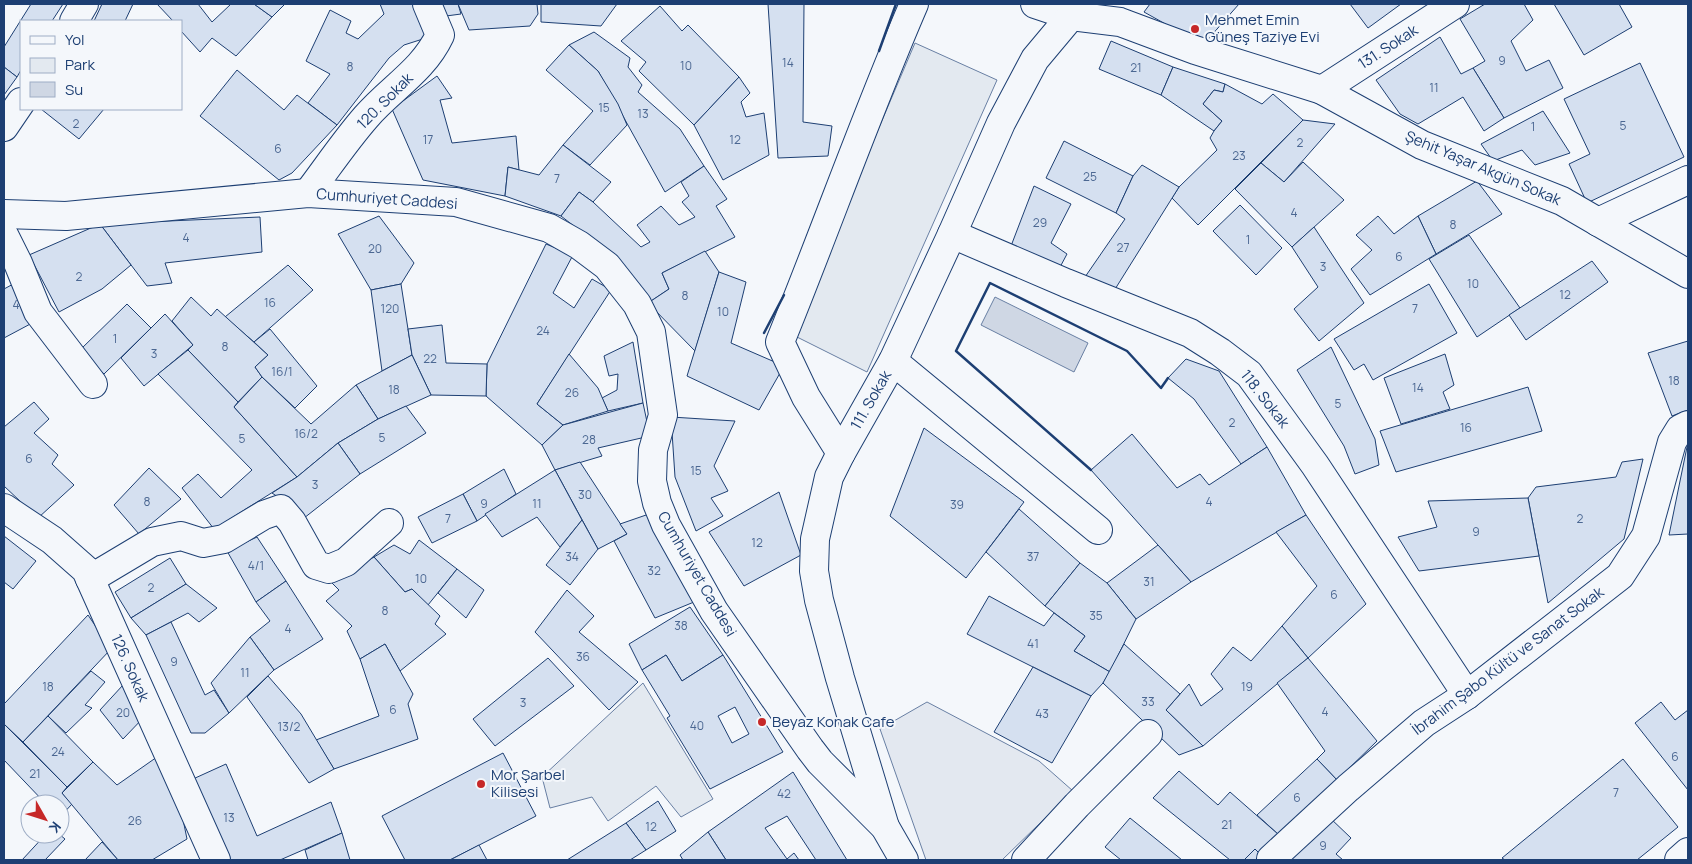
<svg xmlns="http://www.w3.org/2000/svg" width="1692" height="864" font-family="Manrope,sans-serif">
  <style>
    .green { fill: #e3e9f0; stroke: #687fa3 }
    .parking { fill: #e3e8f0; stroke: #687fa3 }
    .water { fill: #cfd7e4; stroke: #687fa3 }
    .building { fill: #d5e0f0; stroke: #1d3f73; fill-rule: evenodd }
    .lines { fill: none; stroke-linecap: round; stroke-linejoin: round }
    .street-casing { stroke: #1d3f73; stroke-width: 30 }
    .secondary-casing { stroke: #1d3f73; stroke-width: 30 }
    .street { stroke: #f4f7fb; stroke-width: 28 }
    .secondary { stroke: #f4f7fb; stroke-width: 28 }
    .wall { stroke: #1d3f73; stroke-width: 2.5 }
    .poi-dot { fill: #c62828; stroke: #f4f7fb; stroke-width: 2 }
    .labels { text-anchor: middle; stroke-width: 4; stroke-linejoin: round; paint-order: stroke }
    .number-label { font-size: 12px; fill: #4b6792 }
    .poi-label { font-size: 15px; fill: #1d3f73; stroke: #f4f7fb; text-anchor: start }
    .street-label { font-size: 15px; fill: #1d3f73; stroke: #f4f7fb }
  </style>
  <rect width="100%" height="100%" fill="#f4f7fb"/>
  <g class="green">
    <polygon points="915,43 997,80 867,372 791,334"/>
    <polygon points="643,683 713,799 681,817 656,786 608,821 592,797 550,808 542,777"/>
  </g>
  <polygon class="parking" points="927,702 1039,761 1073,791 1002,860 926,860 880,729"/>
  <polygon class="water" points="995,297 1088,343 1074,372 981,325"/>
  <g class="building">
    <polygon points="31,4 63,4 52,21 21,21 21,70 17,77 4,67 4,47"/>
    <polygon points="102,4 133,4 125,21 94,21"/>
    <polygon points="157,4 198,4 212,22 231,4 254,4 272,17 236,56 212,38 200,52 181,31 181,21 173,21"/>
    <polygon points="254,4 285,4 272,17"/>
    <polygon points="380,4 413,4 428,28 426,38 404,45 389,58 337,125 308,103 330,74 306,61 330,10 351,21 346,33 358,39 384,14"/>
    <polygon points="441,4 458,4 461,14 446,16"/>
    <polygon points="458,4 537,4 538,14 530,26 469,30"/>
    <polygon points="541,4 617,4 601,26 541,22"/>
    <polygon points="768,4 804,4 803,122 832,126 828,156 778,158"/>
    <polygon points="1150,4 1239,4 1203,45 1144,12"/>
    <polygon points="1350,4 1401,4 1368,28"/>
    <polygon points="1485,4 1524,4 1533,20 1511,41 1526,71 1549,60 1563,88 1504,118 1473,68 1485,61 1460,19"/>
    <polygon points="1554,4 1619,4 1632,27 1584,55"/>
    <polygon points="660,6 682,31 688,25 739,77 694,125 639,71 646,62 621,41"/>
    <polygon points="594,32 630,58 628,67 642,85 638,92 680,129 704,166 665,192 598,71 569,45"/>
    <polygon points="1440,37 1461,74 1473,68 1504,118 1484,131 1463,97 1418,124 1400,114 1376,80"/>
    <polygon points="1111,41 1173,67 1161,95 1099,69"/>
    <polygon points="569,45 598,71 618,104 627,125 590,165 563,145 593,111 546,70"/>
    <polygon points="1640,63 1684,157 1587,203 1569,164 1590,154 1564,99"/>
    <polygon points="4,67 17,77 4,95"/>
    <polygon points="1173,67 1225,84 1223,92 1214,90 1203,104 1222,121 1214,131 1161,95"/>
    <polygon points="237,70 284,110 297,95 337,125 292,173 279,180 200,116"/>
    <polygon points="437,76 452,98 440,100 452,143 516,136 519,170 508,167 505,196 423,180 392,109"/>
    <polygon points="739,77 750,93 741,102 746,117 764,113 769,155 723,180 694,125"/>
    <polygon points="1225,84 1262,104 1273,94 1303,120 1198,225 1172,198 1179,187 1217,150 1210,138 1214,131 1222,121 1203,104 1214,90 1223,92"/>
    <polygon points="41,109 104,109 79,139"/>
    <polygon points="1543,111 1570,153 1535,165 1522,150 1493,161 1481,144"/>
    <polygon points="1303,120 1335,124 1284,182 1261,163"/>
    <polygon points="1064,141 1133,176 1116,213 1046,178"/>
    <polygon points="563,145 611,182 593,202 579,192 561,216 505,196 508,167 539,175"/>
    <polygon points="1303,162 1344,200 1292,247 1235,189 1261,163 1284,182"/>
    <polygon points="1142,165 1179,187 1112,294 1085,277 1125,219 1116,213 1133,176"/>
    <polygon points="704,166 727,199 716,206 735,237 662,273 669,289 648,303 606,251 561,216 579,192 593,202 641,247 650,242 637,225 661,206 679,225 695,217 682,202 689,196 681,182"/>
    <polygon points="1477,181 1502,214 1436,254 1418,216"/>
    <polygon points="1034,186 1071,204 1051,243 1067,254 1059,269 1011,246"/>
    <polygon points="1240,205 1282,248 1256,275 1213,231"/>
    <polygon points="379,216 414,263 401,284 371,290 338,234"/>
    <polygon points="1378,216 1394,234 1418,216 1436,254 1370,295 1351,269 1372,250 1356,235"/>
    <polygon points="260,217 262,252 165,263 172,283 147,286 100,224"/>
    <polygon points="100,224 131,265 102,289 59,312 29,255"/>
    <polygon points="1314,227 1364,303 1319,341 1294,309 1318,287 1292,247"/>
    <polygon points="1469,235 1520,308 1477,337 1429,259"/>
    <polygon points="546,244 573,255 553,293 574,308 592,279 611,290 537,404 563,425 542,445 486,396 487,364"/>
    <polygon points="705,251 719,272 695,351 648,303 669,289 662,273"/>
    <polygon points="1592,261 1608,282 1526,340 1509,315"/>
    <polygon points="288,265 313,290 254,342 225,317"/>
    <polygon points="719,272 746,282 731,343 784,366 759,410 687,376"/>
    <polygon points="17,282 34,322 4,338 4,289"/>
    <polygon points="401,284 412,355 382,371 371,290"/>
    <polygon points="1429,284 1457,333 1373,380 1364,364 1354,370 1334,339"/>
    <polygon points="191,297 211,316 217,309 268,355 255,367 262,377 238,402 188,350 193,345 172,321"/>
    <polygon points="127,304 151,328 104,374 80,350"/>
    <polygon points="165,314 193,345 144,386 121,358"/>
    <polygon points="442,325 446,363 487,364 486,396 431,395 412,355 408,329"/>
    <polygon points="270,329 317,386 295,408 262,377 255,367 268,355 254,342"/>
    <polygon points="1688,341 1688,410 1672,416 1648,353"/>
    <polygon points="633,342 643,403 608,411 602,398 617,390 618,374 609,376 604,356"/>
    <polygon points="1331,347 1375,439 1379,465 1355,474 1344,446 1297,370"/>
    <polygon points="188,350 238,402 234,407 297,477 214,529 182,488 198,474 221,498 252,470 158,374"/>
    <polygon points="569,354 598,388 608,411 563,425 537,404"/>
    <polygon points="1445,354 1454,385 1443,392 1450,409 1401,424 1384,378"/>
    <polygon points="412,355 431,395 378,419 356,385"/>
    <polygon points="1186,359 1219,371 1267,447 1241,464 1194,399 1168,378"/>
    <polygon points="262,377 311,424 356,385 378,419 338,443 297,477 234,407"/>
    <polygon points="1528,387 1542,431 1396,472 1380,431"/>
    <polygon points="34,402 49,419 34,433 58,455 52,464 74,485 38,518 4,486 4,427"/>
    <polygon points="643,403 650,436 598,448 602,456 555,470 542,445 563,425"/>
    <polygon points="406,406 426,433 360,474 338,443 378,419"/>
    <polygon points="671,417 735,421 714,466 728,491 711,498 723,516 696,531 675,477"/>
    <polygon points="924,428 1024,502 966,578 890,516"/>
    <polygon points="1132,434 1177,488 1200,474 1209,485 1267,447 1306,515 1191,582 1091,470"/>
    <polygon points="1688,442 1688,534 1669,535"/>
    <polygon points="338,443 360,474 299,522 284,501 272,493 297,477"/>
    <polygon points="1643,459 1624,539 1548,603 1528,498 1536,487 1616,477 1622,462"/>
    <polygon points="580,462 627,534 598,549 555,470"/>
    <polygon points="149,468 181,499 139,534 114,505"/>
    <polygon points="504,469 516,494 477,521 463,494"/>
    <polygon points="555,470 582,520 560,547 537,517 502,537 485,514"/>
    <polygon points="779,492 801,555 744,586 709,532"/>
    <polygon points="463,494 477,521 432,543 418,517"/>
    <polygon points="1528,498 1539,556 1419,571 1398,537 1437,527 1428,501"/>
    <polygon points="1019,509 1080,563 1045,606 986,552"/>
    <polygon points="649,514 694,602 655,618 614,541 627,534 620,524"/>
    <polygon points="1306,515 1366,604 1308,658 1282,626 1317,586 1276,532"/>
    <polygon points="582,520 598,549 570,585 546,565"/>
    <polygon points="4,536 36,561 13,589 4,582"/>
    <polygon points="257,537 286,581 256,602 227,551"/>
    <polygon points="419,540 457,569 428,605 412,589 405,592 374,557 394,545 410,554"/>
    <polygon points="1158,545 1191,582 1136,619 1107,583"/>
    <polygon points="374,557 405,592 412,589 440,616 435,624 446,634 400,671 385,644 360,659 347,631 352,626 326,601 339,590 331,582"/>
    <polygon points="170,558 186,584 131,618 115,592"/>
    <polygon points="1080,563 1107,583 1136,619 1110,672 1074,651 1085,636 1045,606"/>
    <polygon points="457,569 484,590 466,618 438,593"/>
    <polygon points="286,581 323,639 274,670 250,637 270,621 256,602"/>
    <polygon points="186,584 217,608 199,622 188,613 146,635 131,618"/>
    <polygon points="567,590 594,616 579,632 638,682 609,710 535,632"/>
    <polygon points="989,596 1044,626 1054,613 1085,636 1074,651 1110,672 1103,683 1091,696 967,634"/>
    <polygon points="690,607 723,655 682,681 666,655 642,670 629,644"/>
    <polygon points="88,615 111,649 23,742 4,724 4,702 5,703"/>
    <polygon points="171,622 205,695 214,690 229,713 205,733 191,733 146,635"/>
    <polygon points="1282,626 1308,658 1203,746 1166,710 1189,684 1201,706 1223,689 1211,674 1233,647 1251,661"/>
    <polygon points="250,637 274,670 229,713 211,683"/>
    <polygon points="385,644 413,694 408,704 418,739 334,769 316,740 379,716 360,659"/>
    <polygon points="1124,644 1180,694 1166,710 1203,746 1179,755 1103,683"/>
    <path d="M666 655 682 681 723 655 783 752 710 789 667 718 670 716 642 670ZM735 707 749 734 732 743 718 716Z"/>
    <polygon points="548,658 574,686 495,746 473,719"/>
    <polygon points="1308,658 1377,741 1337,780 1317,759 1325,751 1277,683"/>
    <polygon points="1033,667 1091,696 1052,763 994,732"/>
    <polygon points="91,671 105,682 85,705 92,708 66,733 48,716"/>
    <polygon points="268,676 301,714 334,769 309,783 247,697"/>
    <polygon points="123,685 146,715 123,739 100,710"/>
    <polygon points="1661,702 1675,720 1688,710 1688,790 1635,723"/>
    <polygon points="48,716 93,762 67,787 23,742"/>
    <polygon points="4,724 67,787 62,793 72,804 60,817 60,804 46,804 4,760"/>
    <polygon points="503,753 536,816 450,860 405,860 382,816"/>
    <polygon points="157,757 178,795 187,839 152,860 118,860 62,793 93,762 117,785"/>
    <polygon points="1317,759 1337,780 1279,835 1257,815"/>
    <polygon points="1623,759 1678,827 1637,860 1505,860 1502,858"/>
    <polygon points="226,764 257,836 331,802 342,833 280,860 227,860 193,779"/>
    <polygon points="1179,771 1218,805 1230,792 1279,835 1260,854 1255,849 1244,860 1230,860 1153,798"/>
    <polygon points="793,772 847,860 816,860 787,816 765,828 787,859 794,853 799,860 726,860 708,832"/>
    <polygon points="658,801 676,831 646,850 626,823"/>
    <polygon points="1329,817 1351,838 1336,854 1343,860 1289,860"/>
    <polygon points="1130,818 1182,860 1121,860 1105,847"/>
    <polygon points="626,823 646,850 630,860 567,860"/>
    <polygon points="708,832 726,860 683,860 680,855"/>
    <polygon points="342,833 350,860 308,860 305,850"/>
    <polygon points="46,834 59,834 65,839 45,860 22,860"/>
    <polygon points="102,842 118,860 85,860"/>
    <polygon points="479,845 487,860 450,860"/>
    <polygon points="1255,849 1260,854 1267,860 1244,860"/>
  </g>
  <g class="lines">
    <g class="street-casing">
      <g id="street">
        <polyline points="1035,4 1071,16 1120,22 1195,50 1322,90 1422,145 1562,201 1688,274"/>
        <polyline points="1322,90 1455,4"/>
        <path d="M308 193C327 168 345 141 366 117 391 88 423 71 440 35L427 4"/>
        <polyline points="1598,222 1688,180"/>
        <polyline points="952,234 1066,283 1190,333 1220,352 1249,374 1315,465 1467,695"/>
        <polyline points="4,235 18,263 38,312 93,384"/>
        <polyline points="893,361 1098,530"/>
        <path d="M841 453 806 397 780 342C826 229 866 115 914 4"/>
        <polyline points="4,508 52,540 86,570 216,860"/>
        <polyline points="90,579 152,542 181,536 203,543 224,539 264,515 281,509 292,522 316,565 329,569 346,562 389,523"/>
        <polyline points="885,827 840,678 819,600 814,571 815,539 829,477 841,453 893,361 952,234 1001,123 1035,59 1071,16 1078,4"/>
        <polyline points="1271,859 1348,788 1424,723 1467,695 1620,576 1646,536 1672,442 1680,429 1688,425"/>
        <polyline points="1026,860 1077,805 1148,734"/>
        <polyline points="1679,860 1688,852"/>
      </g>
    </g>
    <g class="secondary-casing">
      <g id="secondary">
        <polyline points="74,21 84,4"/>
        <polyline points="4,127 21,102"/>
        <polyline points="4,214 66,216 308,193 456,202 549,228 579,245 607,266 637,304 651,332 663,415 653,450 652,481 657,503 666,525 714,611 810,749 820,762 885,827 904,860"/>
      </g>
    </g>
    <use href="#street" class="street"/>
    <use href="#secondary" class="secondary"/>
    <g class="wall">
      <polyline points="879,51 896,4"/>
      <polyline points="764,333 784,295"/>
      <polyline points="1091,470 956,351 990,283 1127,351 1161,388 1168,378"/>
    </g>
  </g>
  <g class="poi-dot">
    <circle cx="1195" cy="29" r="5"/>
    <circle cx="762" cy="722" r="5"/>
    <circle cx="481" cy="784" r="5"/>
  </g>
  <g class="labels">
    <g class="number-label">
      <text x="1502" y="65">9</text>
      <text x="788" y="67">14</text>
      <text x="686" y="70">10</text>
      <text x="350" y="71">8</text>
      <text x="1136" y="72">21</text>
      <text x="1434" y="92">11</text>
      <text x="604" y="112">15</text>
      <text x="643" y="118">13</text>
      <text x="76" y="128">2</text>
      <text x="1623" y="130">5</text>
      <text x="1533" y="131">1</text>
      <text x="428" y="144">17</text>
      <text x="735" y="144">12</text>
      <text x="1300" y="147">2</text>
      <text x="278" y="153">6</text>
      <text x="1239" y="160">23</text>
      <text x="1090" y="181">25</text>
      <text x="557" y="183">7</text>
      <text x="1294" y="217">4</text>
      <text x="1040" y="227">29</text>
      <text x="1453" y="229">8</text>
      <text x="186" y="242">4</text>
      <text x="1248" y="244">1</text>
      <text x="1123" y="252">27</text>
      <text x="375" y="253">20</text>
      <text x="1399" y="261">6</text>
      <text x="1323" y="271">3</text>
      <text x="79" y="281">2</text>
      <text x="1473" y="288">10</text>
      <text x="1565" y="299">12</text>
      <text x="685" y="300">8</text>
      <text x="270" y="307">16</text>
      <text x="16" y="309">4</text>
      <text x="390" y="313">120</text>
      <text x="1415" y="313">7</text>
      <text x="723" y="316">10</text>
      <text x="543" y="335">24</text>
      <text x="115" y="343">1</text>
      <text x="225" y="351">8</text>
      <text x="154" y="358">3</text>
      <text x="430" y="363">22</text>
      <text x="282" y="376">16/1</text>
      <text x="1674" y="385">18</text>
      <text x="1418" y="392">14</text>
      <text x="394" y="394">18</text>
      <text x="572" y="397">26</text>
      <text x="1338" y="408">5</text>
      <text x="1232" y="427">2</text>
      <text x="1466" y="432">16</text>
      <text x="306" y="438">16/2</text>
      <text x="382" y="442">5</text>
      <text x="242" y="443">5</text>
      <text x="589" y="444">28</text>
      <text x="29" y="463">6</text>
      <text x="696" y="475">15</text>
      <text x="315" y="489">3</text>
      <text x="585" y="499">30</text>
      <text x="147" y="506">8</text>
      <text x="1209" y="506">4</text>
      <text x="484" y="508">9</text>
      <text x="537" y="508">11</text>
      <text x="957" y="509">39</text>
      <text x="448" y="523">7</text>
      <text x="1580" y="523">2</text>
      <text x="1476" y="536">9</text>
      <text x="757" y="547">12</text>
      <text x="572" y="561">34</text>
      <text x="1033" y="561">37</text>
      <text x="256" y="570">4/1</text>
      <text x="654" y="575">32</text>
      <text x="421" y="583">10</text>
      <text x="1149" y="586">31</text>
      <text x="151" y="592">2</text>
      <text x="1334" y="599">6</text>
      <text x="385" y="615">8</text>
      <text x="1096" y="620">35</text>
      <text x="681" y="630">38</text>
      <text x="288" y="633">4</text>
      <text x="1033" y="648">41</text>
      <text x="583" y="661">36</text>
      <text x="174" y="666">9</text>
      <text x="245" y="677">11</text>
      <text x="48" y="691">18</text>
      <text x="1247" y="691">19</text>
      <text x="1148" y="706">33</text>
      <text x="523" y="707">3</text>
      <text x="393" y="714">6</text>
      <text x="1325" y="716">4</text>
      <text x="123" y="717">20</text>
      <text x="1042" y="718">43</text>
      <text x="697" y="730">40</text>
      <text x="289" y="731">13/2</text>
      <text x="58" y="756">24</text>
      <text x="1675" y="761">6</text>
      <text x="35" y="778">21</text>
      <text x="1616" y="797">7</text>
      <text x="784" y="798">42</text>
      <text x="1297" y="802">6</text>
      <text x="229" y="822">13</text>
      <text x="135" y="825">26</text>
      <text x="1227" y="829">21</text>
      <text x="651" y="831">12</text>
      <text x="1323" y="850">9</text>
    </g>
    <g class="poi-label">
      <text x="1205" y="25">Mehmet Emin<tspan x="1205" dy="17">Güneş Taziye Evi</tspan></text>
      <text x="772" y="727">Beyaz Konak Cafe</text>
      <text x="491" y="780">Mor Şarbel<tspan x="491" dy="17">Kilisesi</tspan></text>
    </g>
    <g class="street-label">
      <text transform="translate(1388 47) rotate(-33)" y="5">131. Sokak</text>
      <text transform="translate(385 101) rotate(-45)" y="5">120. Sokak</text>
      <text transform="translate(1483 168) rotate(23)" y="5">Şehit Yaşar Akgün Sokak</text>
      <text transform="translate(387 199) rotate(4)" y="5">Cumhuriyet Caddesi</text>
      <text transform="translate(1265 399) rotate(52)" y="5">118. Sokak</text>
      <text transform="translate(871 400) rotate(-60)" y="5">111. Sokak</text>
      <text transform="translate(697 574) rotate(60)" y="5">Cumhuriyet Caddesi</text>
      <text transform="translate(1508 661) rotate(-37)" y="5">İbrahim Şabo Kültü ve Sanat Sokak</text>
      <text transform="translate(130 668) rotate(66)" y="5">126. Sokak</text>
    </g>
  </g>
  <rect width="1692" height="864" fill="none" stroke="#1d3f73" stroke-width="10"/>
  <rect x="20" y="20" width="162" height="90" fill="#f4f7fb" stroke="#9eadc5"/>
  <rect x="30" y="36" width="25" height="8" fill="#f4f7fb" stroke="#9eadc5"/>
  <text x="65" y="45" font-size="15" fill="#1d3f73">Yol</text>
  <rect x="30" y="58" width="25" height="15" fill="#e3e9f0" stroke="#9eadc5"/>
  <text x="65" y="70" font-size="15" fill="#1d3f73">Park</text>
  <rect x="30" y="82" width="25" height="15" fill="#cfd7e4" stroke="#9eadc5"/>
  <text x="65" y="95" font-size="15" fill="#1d3f73">Su</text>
  <g transform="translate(45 819) rotate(129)"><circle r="24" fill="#f4f7fb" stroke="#9eadc5"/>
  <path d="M0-4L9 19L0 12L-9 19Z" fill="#c62828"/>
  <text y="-8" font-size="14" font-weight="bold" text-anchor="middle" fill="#1d3f73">K</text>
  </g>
</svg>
